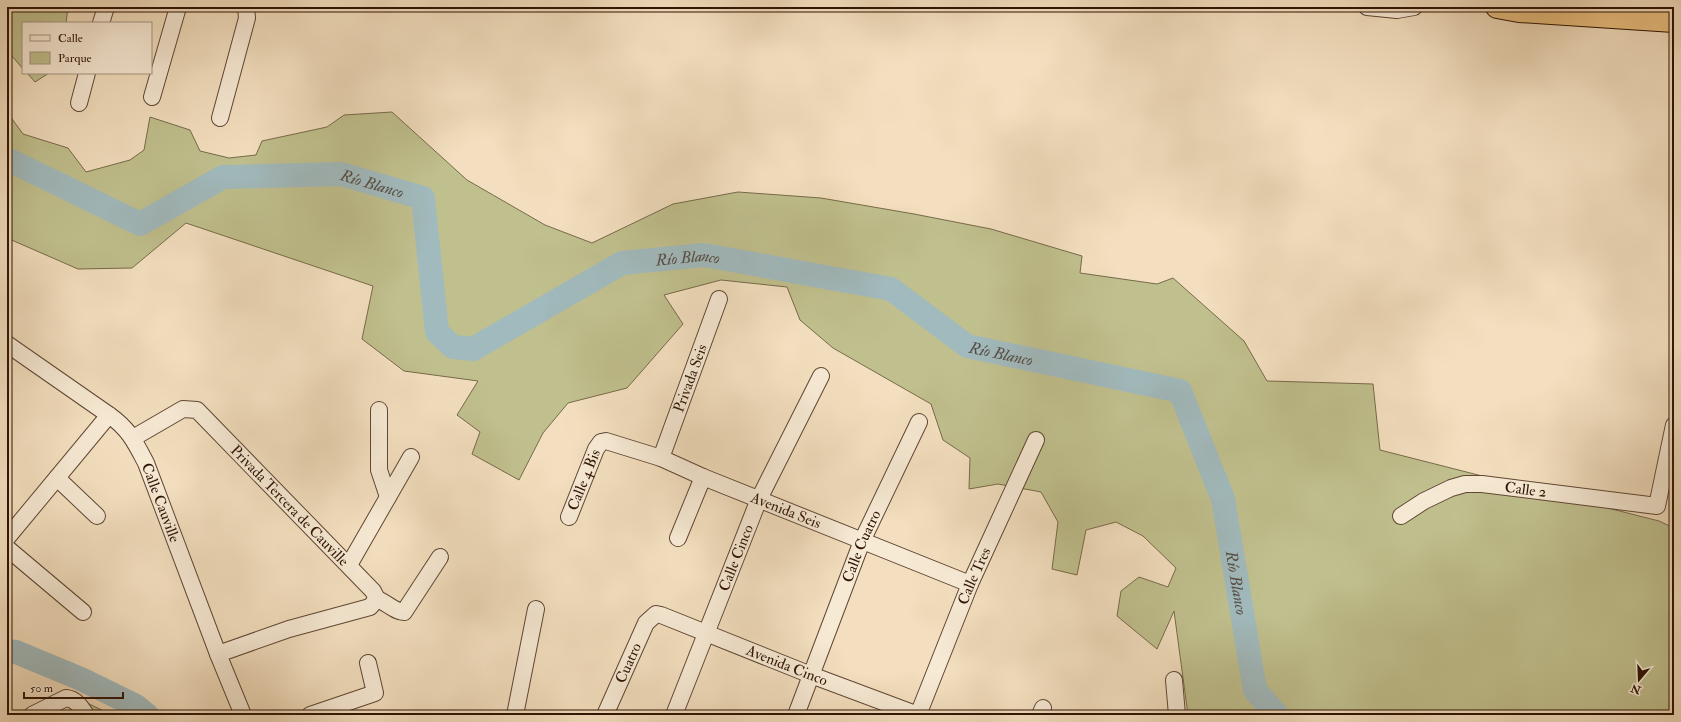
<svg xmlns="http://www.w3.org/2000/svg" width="1681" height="722" font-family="'IM FELL Double Pica',serif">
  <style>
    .green { fill: #c0c08e; stroke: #776a49 }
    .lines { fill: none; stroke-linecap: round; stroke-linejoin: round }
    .river { stroke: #a1babd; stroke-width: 24 }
    .minor-casing { stroke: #5f4633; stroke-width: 18 }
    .highway-casing { stroke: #2e1304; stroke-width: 24 }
    .minor { stroke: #f7ead5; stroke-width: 16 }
    .highway { stroke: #eac080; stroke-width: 22 }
    .labels { text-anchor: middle; stroke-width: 3; stroke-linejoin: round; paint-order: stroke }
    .street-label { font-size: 15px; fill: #2e1304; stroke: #f7ead5 }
    .water-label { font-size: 16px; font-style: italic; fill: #564d45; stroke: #f7ead5 }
  </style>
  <rect width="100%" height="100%" fill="#f3dfbf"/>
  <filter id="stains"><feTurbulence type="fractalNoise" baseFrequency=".005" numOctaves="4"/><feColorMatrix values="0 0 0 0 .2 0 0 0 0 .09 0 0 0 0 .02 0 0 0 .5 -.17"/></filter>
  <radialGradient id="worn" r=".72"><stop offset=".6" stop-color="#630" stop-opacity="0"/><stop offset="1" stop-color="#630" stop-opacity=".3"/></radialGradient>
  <g class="green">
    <polygon points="7,7 68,7 66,23 23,23 23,69 7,50"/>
    <polygon points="27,73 49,73 35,82"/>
    <polygon points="7,112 23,134 68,148 86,172 130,160 144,150 150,117 190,130 200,151 229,158 256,155 262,141 327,127 344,115 392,112 467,180 545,225 592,243 673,204 738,192 821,198 914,214 991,229 1082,256 1080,273 1157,284 1173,278 1244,341 1267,381 1373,384 1380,450 1659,521 1674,528 1674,715 1188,715 1174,611 1157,649 1117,616 1121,591 1139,577 1168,587 1176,568 1143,536 1116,522 1086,530 1077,575 1052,569 1058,522 1041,492 998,484 969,489 970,458 943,440 931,404 833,348 800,320 787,287 721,280 664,295 683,324 627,388 568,403 543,433 519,480 472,454 480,432 457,415 478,381 404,371 362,339 373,286 186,223 132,268 78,269 7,238"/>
    <polygon points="87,703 112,715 75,715 74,712"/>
  </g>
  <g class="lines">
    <g class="river">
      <path id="s1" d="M7 159 140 224 223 177 341 174 423 198 437 332 453 347 473 349 622 263 704 255 891 289 967 346 1180 391 1223 499 1255 690 1277 715"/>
      <polyline points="7,651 16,652 81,679 136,706 147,715"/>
    </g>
    <g class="minor-casing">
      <g id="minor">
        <polyline points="1367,7 1397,10 1414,7"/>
        <polyline points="101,23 106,7"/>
        <polyline points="152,97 178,7"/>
        <polyline points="79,103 87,73"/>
        <polyline points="220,118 247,18 246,7"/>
        <path id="s2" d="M7 344 109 415C129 429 135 442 146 463L218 654 243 715"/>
        <polyline points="379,410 379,470 388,497"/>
        <path id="s3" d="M133 438 183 409 197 410 373 591 377 599"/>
        <path id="s4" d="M661 458 719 299"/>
        <polyline points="57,478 97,516"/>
        <path id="s5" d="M1401 516 1424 501 1451 488 1465 484H1482L1657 506 1674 425"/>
        <path id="s6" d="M569 517 596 449 601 442 606 441 661 458 703 477 970 584"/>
        <polyline points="7,538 109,415"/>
        <polyline points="678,538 703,477"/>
        <polyline points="7,548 83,612"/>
        <polyline points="349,565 411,457"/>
        <path d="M377 599C386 602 395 612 404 612L440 557"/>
        <polyline points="218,654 289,629 370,607 377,599"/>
        <polyline points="1174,680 1177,715"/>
        <path d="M32 715 66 698C76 699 81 707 86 715"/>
        <polyline points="310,715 375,693 368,663"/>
        <polyline points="515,715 536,609"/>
        <path id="s7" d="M605 715 646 623 656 614 661 615 811 675 918 715 970 584 1036 440"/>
        <path id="s8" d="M674 715 759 499 821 376"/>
        <path id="s9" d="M796 715 862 541 919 422"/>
        <polyline points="1040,715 1043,708"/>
      </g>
    </g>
    <g class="highway-casing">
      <polyline id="highway" points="1497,7 1519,11 1674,21"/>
    </g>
    <use href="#minor" class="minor"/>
    <use href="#highway" class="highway"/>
  </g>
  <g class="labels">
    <g class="street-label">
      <text dy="5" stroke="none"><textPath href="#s4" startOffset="85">Privada Seis</textPath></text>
      <text dy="5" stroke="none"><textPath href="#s6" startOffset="40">Calle 4 Bis</textPath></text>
      <text dy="5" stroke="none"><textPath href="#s5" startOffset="133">Calle 2</textPath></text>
      <text dy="5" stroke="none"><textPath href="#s3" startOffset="205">Privada Tercera de Cauville</textPath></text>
      <text dy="5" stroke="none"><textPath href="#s2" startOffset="228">Calle Cauville</textPath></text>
      <text dy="5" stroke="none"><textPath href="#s6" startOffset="280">Avenida Seis</textPath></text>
      <text dy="5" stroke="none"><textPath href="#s9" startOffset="181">Calle Cuatro</textPath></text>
      <text dy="5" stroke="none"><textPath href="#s8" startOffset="169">Calle Cinco</textPath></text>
      <text dy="5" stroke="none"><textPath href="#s7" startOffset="545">Calle Tres</textPath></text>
      <text dy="5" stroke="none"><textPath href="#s7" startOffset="57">Cuatro</textPath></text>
      <text dy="5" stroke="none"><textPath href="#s7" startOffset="255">Avenida Cinco</textPath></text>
    </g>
    <g class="water-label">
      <text dy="6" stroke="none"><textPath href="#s1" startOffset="394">Río Blanco</textPath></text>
      <text dy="6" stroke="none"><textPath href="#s1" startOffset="862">Río Blanco</textPath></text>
      <text dy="6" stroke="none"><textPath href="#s1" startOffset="1198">Río Blanco</textPath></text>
      <text dy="6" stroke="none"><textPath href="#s1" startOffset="1582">Río Blanco</textPath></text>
    </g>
  </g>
  <rect width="1681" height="722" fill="none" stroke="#f3dfbf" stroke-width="24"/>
  <rect x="8" y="8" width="1665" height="706" fill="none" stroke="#2e1304" stroke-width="2"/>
  <rect x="12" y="12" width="1657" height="698" fill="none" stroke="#2e1304"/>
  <rect x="22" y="22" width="130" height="52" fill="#f7ead5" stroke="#a79481"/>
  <rect x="30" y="35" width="20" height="6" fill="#f7ead5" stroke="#a79481"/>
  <text x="58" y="42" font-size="12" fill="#2e1304">Calle</text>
  <rect x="30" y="52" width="20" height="12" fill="#c0c08e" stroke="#a79481"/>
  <text x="58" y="62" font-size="12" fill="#2e1304">Parque</text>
  <g transform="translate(1639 680) rotate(199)" stroke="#f7ead5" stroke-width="3" paint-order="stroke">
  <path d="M0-3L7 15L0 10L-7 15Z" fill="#2e1304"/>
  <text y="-6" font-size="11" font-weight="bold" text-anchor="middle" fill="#2e1304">N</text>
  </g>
  <path d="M24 692v6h99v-6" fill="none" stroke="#2e1304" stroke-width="2"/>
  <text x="30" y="692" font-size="12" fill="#2e1304" stroke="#f7ead5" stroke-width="3" paint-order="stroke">50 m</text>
  <rect width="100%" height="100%" filter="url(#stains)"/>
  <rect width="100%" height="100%" fill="url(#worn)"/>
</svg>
